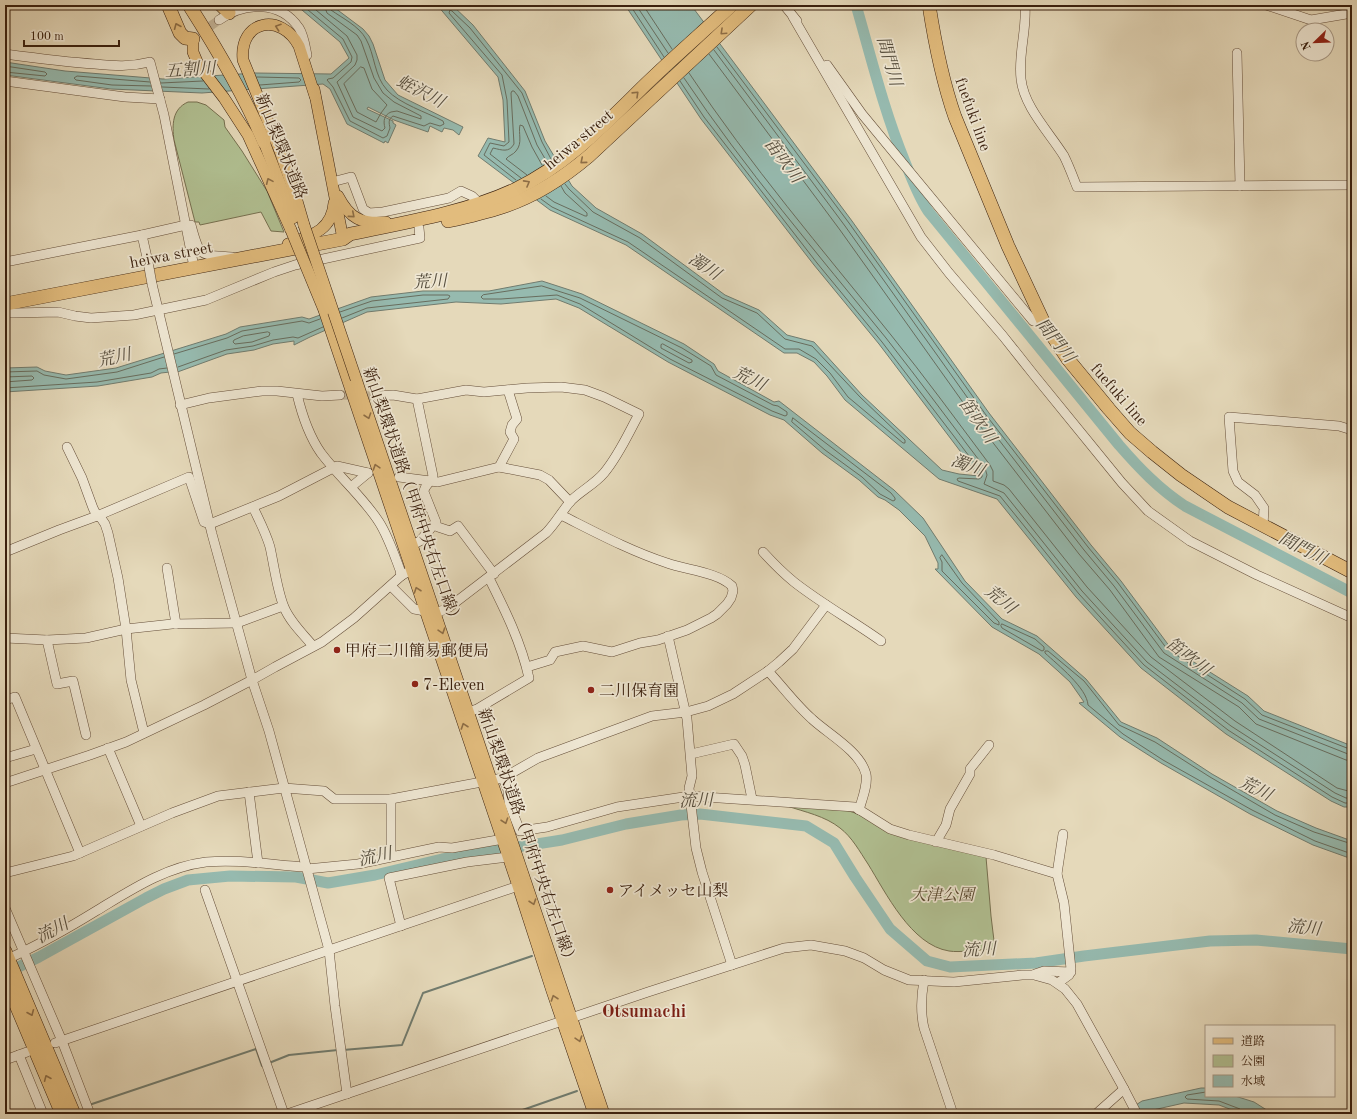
<svg xmlns="http://www.w3.org/2000/svg" width="1357" height="1119" font-family="'Old Standard TT','Noto Serif JP',serif">
  <style>
    .green { fill: #b1c092; stroke: #767050 }
    .water { fill: #96baaf; stroke: #717c6f }
    .lines { fill: none; stroke-linecap: round; stroke-linejoin: round }
    .shore { stroke: #686d5e; stroke-width: 1 }
    .stream { stroke: #717c6f; stroke-width: 2 }
    .river { stroke: #96baaf; stroke-width: 11 }
    .minor-tunnel { stroke: #c3b498; stroke-width: 9; stroke-dasharray: 9 4.5; stroke-linecap: butt }
    .minor-casing { stroke: #654e39; stroke-width: 10 }
    .major-casing { stroke: #3a200e; stroke-width: 12 }
    .highway-casing { stroke: #3a200e; stroke-width: 14 }
    .minor { stroke: #eee6d2; stroke-width: 9 }
    .major { stroke: #e2bc7d; stroke-width: 11 }
    .highway { stroke: #e2bc7d; stroke-width: 13 }
    .minor-bridge-casing { stroke: #654e39; stroke-width: 10; stroke-linecap: butt }
    .major-bridge-casing { stroke: #3a200e; stroke-width: 12; stroke-linecap: butt }
    .minor-bridge { stroke: #eee6d2; stroke-width: 9 }
    .major-bridge { stroke: #e2bc7d; stroke-width: 11 }
    .oneway { stroke: #8e6e46 }
    .poi-dot { fill: #8f2418; stroke: #eee6d2; stroke-width: 1.5 }
    .labels { text-anchor: middle; stroke-width: 3.5; stroke-linejoin: round; paint-order: stroke }
    .street-label { font-size: 16px; fill: #3a200e; stroke: #eee6d2 }
    .poi-label { font-size: 16px; fill: #3a200e; stroke: #eee6d2; text-anchor: start }
    .park-label { font-size: 16px; font-style: italic; fill: #58482f; stroke: #eee6d2 }
    .water-label { font-size: 17px; font-style: italic; fill: #564e3e; stroke: #eee6d2 }
    .quarter-label { font-size: 18px; font-weight: bold; fill: #7a1f14; stroke: #eee6d2 }
  </style>
  <rect width="100%" height="100%" fill="#e5d9ba"/>
  <filter id="stains"><feTurbulence type="fractalNoise" baseFrequency=".005" numOctaves="4"/><feColorMatrix values="0 0 0 0 .2 0 0 0 0 .09 0 0 0 0 .02 0 0 0 .5 -.17"/></filter>
  <radialGradient id="worn" r=".72"><stop offset=".6" stop-color="#630" stop-opacity="0"/><stop offset="1" stop-color="#630" stop-opacity=".3"/></radialGradient>
  <g class="green">
    <path d="M188 102H197L206 105 224 120 225 127 242 151 267 191 284 232 271 231 261 212 200 225 199 222H195L174 140C172 125 172 109 188 102Z"/>
    <path d="M787 806 843 809 986 857 991 916 995 949C982 949 960 953 949 951 911 945 886 893 868 864 860 852 852 837 840 828 825 816 805 812 787 806Z"/>
  </g>
  <g class="water">
    <polygon points="296,5 331,5 363,29 369,36 373,44 385,80 398,95 463,127 459,135 453,130 444,128 442,132 430,126 428,132 394,120 368,107 367,109 393,121 393,123 396,125 388,143 385,141 384,143 347,124 330,89 323,84 202,93 111,89 5,75 5,62 65,71 163,79 255,73 331,74 349,58 340,42"/>
    <polygon points="437,5 452,5 473,25 525,91 545,141 572,186 596,208 642,234 725,295 759,310 787,335 814,342 862,395 942,470 959,474 979,476 879,344 814,265 701,119 625,5 691,5 852,221 989,413 1091,545 1121,581 1170,647 1248,696 1264,711 1352,746 1352,807 1344,807 1331,801 1226,734 1141,668 1076,597 997,499 939,479 845,400 827,376 814,362 797,353 784,353 626,245 550,210 478,156 488,138 505,142 503,100 498,77"/>
    <polygon points="542,281 582,294 684,344 714,364 718,371 774,402 779,401 894,490 923,518 965,581 1002,619 1037,636 1086,679 1121,722 1157,738 1212,774 1277,811 1316,828 1352,841 1352,859 1313,845 1250,814 1161,763 1120,737 1079,703 1084,702 1070,682 1058,671 1039,654 992,627 935,569 938,569 938,563 925,536 899,510 885,500 878,497 859,480 822,453 784,420 770,415 668,362 579,308 556,299 501,304 456,302 367,312 310,337 294,345 294,341 273,344 254,350 227,354 172,374 170,372 161,373 152,377 98,386 5,392 5,368 37,367 45,371 66,375 116,368 226,334 240,327 302,317 309,319 371,297 423,291 489,291"/>
    <polygon points="1201,1088 1206,1088 1206,1096 1235,1096 1254,1102 1273,1114 1243,1114 1219,1105 1184,1103 1153,1110 1146,1114 1122,1114 1142,1101"/>
  </g>
  <g class="lines">
    <g class="shore">
      <path d="M302 5 343 39 352 57 351 62 333 78 328 79 327 80 333 87 350 121 383 138 387 136 390 128C389 123 388 119 393 116L424 126 430 123 440 126 444 124 443 121C426 112 400 104 387 90 374 76 375 55 366 39 359 26 342 18 331 10L329 5"/>
      <path d="M310 5 347 36 357 55V60L355 65 337 82 353 117 382 131 385 128C383 121 384 115 391 112L397 111 421 119V116L394 102 383 93 374 78 361 41 357 35 327 13 324 5"/>
      <polyline points="630,5 664,57"/>
      <polyline points="636,5 668,53"/>
      <polyline points="643,5 672,49"/>
      <polyline points="717,47 849,223 986,415 1088,547 1118,583 1167,649 1245,699 1262,715 1352,750"/>
      <polyline points="714,50 845,226 982,418 1084,550 1114,586 1164,653 1242,703 1259,719 1348,754 1352,755"/>
      <polyline points="709,54 840,230 977,422 1079,554 1110,590 1159,657 1239,707 1256,724 1346,760 1352,761"/>
      <polyline points="5,66 45,72 47,74 45,76 5,72"/>
      <polygon points="361,67 364,68 372,89 387,105 381,113 376,122 357,112 344,84"/>
      <path d="M689 73C750 165 822 249 891 335 925 377 957 421 990 465L993 471V481L1004 485 1009 489 1087 587 1151 657 1235 721 1337 788 1352 792"/>
      <polyline points="257,77 299,78 301,80 299,82 260,85"/>
      <path d="M684 78C745 169 817 253 886 338 920 381 952 425 985 468L987 475 984 484 1004 493 1082 591 1147 662 1231 726 1335 793 1346 798H1352"/>
      <polyline points="680,81 704,117 817,263 882,342 982,473 982,477 979,479 959,478 957,479 958,481 1000,496 1079,594 1144,665 1228,730 1332,797 1345,803 1352,803"/>
      <polyline points="150,82 77,76 74,78 76,80 112,85 151,86"/>
      <polyline points="161,83 203,81"/>
      <polyline points="162,87 209,89"/>
      <path d="M527 175 506 159C509 155 513 155 516 151 523 143 518 133 520 125L523 126 532 147 542 165"/>
      <path d="M521 178 490 154 493 148C502 150 509 153 514 144L511 93 512 91H514L518 96 537 145 547 162"/>
      <polyline points="516,180 484,155 490,143 504,146 509,142 507,100 502,75 449,13 450,10 452,11 470,28 522,93 542,142 551,159"/>
      <polyline points="546,196 554,202 585,216 587,216 587,213 565,193 561,186"/>
      <polyline points="541,199 552,207 628,242 785,349 799,349 816,359 830,373 848,397 903,443 905,443 905,440 860,397 812,346 785,339 757,313 722,298 640,238 593,212 569,189 565,184"/>
      <polygon points="542,286 580,298 682,348 711,366 716,375 773,405 778,406 787,412 787,415 785,416 772,411 670,359 580,304 557,295 501,299 483,299 481,297 483,295"/>
      <polyline points="340,312 372,301 423,295 448,295 450,296 448,299 367,308 342,318"/>
      <polygon points="268,332 270,333 269,336 252,342 235,344 233,342 234,340 243,336"/>
      <polygon points="663,344 692,360 692,362 689,363 661,348 661,345"/>
      <polyline points="174,354 227,338 242,331 302,321 309,323 320,319"/>
      <polyline points="178,367 226,350 253,346 273,340 293,337 298,338 323,327"/>
      <polyline points="5,372 37,371 44,375 66,379 117,372 164,357"/>
      <polyline points="5,377 32,376 34,378 32,380 5,382"/>
      <polyline points="5,388 97,382 151,373 159,369 167,368"/>
      <polygon points="793,418 891,493 895,498 895,500 893,501 880,494 862,477 825,450 792,422"/>
      <polygon points="942,555 962,583 999,622 999,625 994,623 942,571 942,562 940,558"/>
      <polygon points="1002,624 1035,639 1044,647 1044,650 1042,651 1002,628 1001,626"/>
      <path d="M1352 844 1314 832 1275 815 1210 777 1155 742 1119 725 1084 681 1048 651H1045V653C1058 665 1087 688 1088 705L1123 734 1163 760 1252 810 1315 841 1352 854"/>
      <polyline points="1206,1092 1187,1095 1185,1097 1187,1099 1219,1101 1240,1109 1243,1114"/>
    </g>
    <g class="stream">
      <polyline points="343,1050 402,1045 423,993 532,956"/>
      <polyline points="269,1063 289,1055 338,1050"/>
      <polyline points="89,1105 256,1049 262,1066"/>
      <polyline points="511,1114 577,1091"/>
    </g>
    <g class="river">
      <path d="M856 5C871 57 884 111 905 162 912 179 918 196 928 211L1119 445C1139 468 1159 489 1185 506L1352 593"/>
      <polyline points="6,973 39,957 146,898 164,889 188,880 230,876 296,877 328,883 375,875 442,859 562,840 626,824 681,815 700,814 806,826 834,843 855,877 890,929 927,961 950,967 1036,963 1084,956 1210,941 1256,940 1352,949"/>
    </g>
    <g class="minor-tunnel">
      <polyline points="199,34 219,20"/>
      <polyline points="340,395 377,396"/>
    </g>
    <g class="minor-casing">
      <g id="minor">
        <polyline points="784,5 797,21"/>
        <path d="M1025 5C1027 30 1018 54 1021 79 1024 107 1049 132 1064 156 1069 166 1073 177 1077 187L1352 185"/>
        <polyline points="1266,5 1311,20 1352,13"/>
        <polyline points="793,17 921,237 949,273 1003,336 1034,375 1122,483 1148,511 1190,541 1257,575 1352,618"/>
        <path d="M219 20C244 2 280 0 299 28 304 36 305 46 307 55"/>
        <polyline points="1237,53 1240,186"/>
        <path d="M5 54C35 58 65 62 95 64 115 66 130 67 150 62L164 115 194 267"/>
        <polyline points="827,65 862,114 1033,321"/>
        <polyline points="5,81 125,97 160,99"/>
        <polyline points="332,182 351,177 363,209 369,213 383,212 449,198 461,191 472,196 479,203"/>
        <path d="M191 225C200 258 198 254 232 257"/>
        <polyline points="142,235 148,262"/>
        <polyline points="5,262 142,235 186,225"/>
        <polyline points="152,284 212,534 252,680 269,731 329,950 335,1006 347,1094"/>
        <polyline points="5,310 9,313 14,313 58,312 75,316 91,318 134,315 206,300 274,272 295,265 420,238 419,228"/>
        <path d="M297 394C302 415 309 436 321 453 339 477 363 497 379 522 388 536 394 554 400 570L401 576"/>
        <path d="M377 396 393 395 417 399 466 390 484 392 527 388 561 387 585 390 604 397 639 414C628 434 619 455 604 473 594 485 577 493 569 503 561 513 555 524 546 533L448 608 436 613 414 609 391 586"/>
        <polyline points="180,405 209,398 262,391 277,391 322,396 340,395"/>
        <polyline points="67,447 82,478 93,508 97,516 101,518 105,524 108,533 118,578 126,629 131,680 144,733"/>
        <polyline points="499,467 514,439 510,432 512,425 517,419 508,390"/>
        <polyline points="399,477 438,482 499,467 540,475 549,480 570,502"/>
        <polyline points="351,487 368,473"/>
        <path d="M253 507C259 520 266 533 270 547 274 565 277 590 284 607 290 622 303 634 313 646"/>
        <polyline points="435,524 438,527 450,531 458,526 494,574"/>
        <polyline points="1263,526 1264,508 1255,495 1238,482 1233,471 1229,417 1339,426 1352,430"/>
        <path d="M412 545 420 541 436 522 424 492C424 485 431 483 433 476L417 399"/>
        <polyline points="5,552 59,530 97,516 189,477 204,522 210,524 279,496 337,466 368,473"/>
        <path d="M763 552C773 563 783 573 794 582 822 604 853 621 881 641"/>
        <polyline points="167,568 176,624"/>
        <polyline points="668,636 687,719 692,776 689,788 690,796 696,848 702,872 732,965"/>
        <polyline points="5,638 47,640 86,638 126,629 172,624 237,623 283,606"/>
        <polyline points="47,640 57,684 73,681 86,735"/>
        <path d="M527 667 550 660 555 652 583 646 612 652 640 643 658 640 687 630 711 618 717 614 727 604 731 598 733 591 732 586C717 572 686 570 667 563 630 551 595 532 561 515"/>
        <path d="M768 671C783 687 796 705 812 719 828 734 860 751 866 774 868 785 862 799 859 810"/>
        <polyline points="5,700 15,697 80,853"/>
        <path d="M468 712 477 709 529 678C521 642 505 610 489 578"/>
        <polyline points="108,748 141,826"/>
        <polyline points="691,754 734,744 742,756 745,765 752,799"/>
        <polyline points="5,758 36,749"/>
        <polyline points="503,778 508,790 509,803 520,831 547,827 617,807 690,796 855,807 890,829 909,835 994,855 1057,874"/>
        <polyline points="5,783 90,755 126,742 204,705 252,680 275,667 322,642 354,618 401,576 411,570"/>
        <polyline points="249,792 258,863"/>
        <polyline points="391,799 391,856"/>
        <polyline points="936,842 946,825 950,809 970,774 970,769 989,745"/>
        <polyline points="307,869 358,864 439,847 452,848 509,838"/>
        <polyline points="5,873 73,856 172,813 218,796 284,788 324,791 334,799 391,799 503,778 538,758 652,716 686,712 708,706 733,694 768,671 779,662 793,649 826,605"/>
        <polyline points="205,890 284,1114"/>
        <polyline points="5,908 62,1041 90,1114"/>
        <polyline points="401,926 389,878 467,862 508,857"/>
        <path d="M14 956C42 943 70 927 96 911 131 890 165 867 206 862 239 859 273 865 306 867"/>
        <polyline points="1035,974 1044,971 1071,972"/>
        <path d="M924 980C921 997 920 1011 924 1028L953 1114"/>
        <polyline points="1058,983 1069,975 1071,969 1064,903 1057,874 1063,834"/>
        <polyline points="55,1043 524,884"/>
        <polyline points="19,1055 43,1114"/>
        <polyline points="5,1060 27,1052"/>
        <polyline points="287,1114 648,992 784,948 811,945 845,951 864,958 884,970 909,980 954,982 1022,975 1034,975 1052,980 1065,989 1077,1004 1124,1089 1137,1114"/>
        <polyline points="1096,1114 1124,1089"/>
      </g>
    </g>
    <g class="major-casing">
      <g id="major">
        <polyline points="193,39 193,52 198,64 224,98 248,135 291,230"/>
        <polyline points="314,89 343,239"/>
        <polyline points="264,142 293,218"/>
        <path d="M338 196C350 219 361 224 386 222"/>
        <path d="M304 225 297 201 280 151 243 60C239 20 281 12 299 46L315 96"/>
        <path d="M288 244C310 236 332 231 334 203"/>
        <polyline points="324,310 518,886 552,991 594,1114"/>
        <polyline points="356,379 604,1114"/>
      </g>
    </g>
    <g class="highway-casing">
      <g id="highway">
        <polyline points="168,5 180,33 185,38 193,39"/>
        <path d="M189 5C217 49 244 94 264 142"/>
        <polyline points="221,5 229,13"/>
        <path d="M929 5C935 44 942 80 955 117L1008 246 1044 323 1067 358 1109 409 1130 433 1152 452 1181 475 1228 507 1352 572"/>
        <path d="M448 221C466 217 484 213 502 207 534 197 563 178 589 156L751 5"/>
        <path d="M5 304 343 239 350 234C403 223 468 212 516 189 568 164 607 122 647 83 675 56 704 31 732 5"/>
        <polyline points="5,951 74,1114"/>
        <polyline points="5,979 62,1114"/>
      </g>
    </g>
    <use href="#minor" class="minor"/>
    <use href="#major" class="major"/>
    <use href="#highway" class="highway"/>
    <g class="minor-bridge-casing">
      <polyline id="minor-bridge" points="148,262 152,284"/>
    </g>
    <g class="major-bridge-casing">
      <g id="major-bridge">
        <polyline points="304,225 356,379"/>
        <polyline points="291,230 324,310"/>
      </g>
    </g>
    <use href="#minor-bridge" class="minor-bridge"/>
    <use href="#major-bridge" class="major-bridge"/>
  </g>
  <defs><path id="oneway-chevron" d="M-2-3.5L2.5 0L-2 3.5" fill="none" stroke-width="1.6" stroke-linecap="round" stroke-linejoin="round"/></defs>
  <g class="oneway">
    <use href="#oneway-chevron" transform="translate(177 26) rotate(-113)"/>
    <use href="#oneway-chevron" transform="translate(278 27) rotate(-161)"/>
    <use href="#oneway-chevron" transform="translate(723 32) rotate(137)"/>
    <use href="#oneway-chevron" transform="translate(636 94) rotate(-44)"/>
    <use href="#oneway-chevron" transform="translate(583 161) rotate(140)"/>
    <use href="#oneway-chevron" transform="translate(269 181) rotate(-114)"/>
    <use href="#oneway-chevron" transform="translate(527 183) rotate(-29)"/>
    <use href="#oneway-chevron" transform="translate(352 215) rotate(40)"/>
    <use href="#oneway-chevron" transform="translate(368 416) rotate(71)"/>
    <use href="#oneway-chevron" transform="translate(376 467) rotate(-108)"/>
    <use href="#oneway-chevron" transform="translate(417 590) rotate(-109)"/>
    <use href="#oneway-chevron" transform="translate(442 631) rotate(72)"/>
    <use href="#oneway-chevron" transform="translate(464 726) rotate(-109)"/>
    <use href="#oneway-chevron" transform="translate(505 821) rotate(71)"/>
    <use href="#oneway-chevron" transform="translate(533 902) rotate(71)"/>
    <use href="#oneway-chevron" transform="translate(554 998) rotate(-109)"/>
    <use href="#oneway-chevron" transform="translate(31 1013) rotate(67)"/>
    <use href="#oneway-chevron" transform="translate(579 1039) rotate(72)"/>
    <use href="#oneway-chevron" transform="translate(47 1078) rotate(-113)"/>
  </g>
  <g class="poi-dot">
    <circle cx="337" cy="650" r="4"/>
    <circle cx="415" cy="684" r="4"/>
    <circle cx="591" cy="690" r="4"/>
    <circle cx="610" cy="890" r="4"/>
  </g>
  <g class="labels">
    <g class="street-label">
      <text transform="translate(974 114) rotate(70)" y="6">fuefuki line</text>
      <text transform="translate(578 139) rotate(-40)" y="6">heiwa street</text>
      <text transform="translate(282 146) rotate(68)" y="6">新山梨環状道路</text>
      <text transform="translate(171 254) rotate(-11)" y="6">heiwa street</text>
      <text transform="translate(1120 394) rotate(49)" y="6">fuefuki line</text>
      <text transform="translate(413 496) rotate(71)" y="6">新山梨環状道路（甲府中央右左口線）</text>
      <text transform="translate(528 837) rotate(71)" y="6">新山梨環状道路（甲府中央右左口線）</text>
    </g>
    <g class="poi-label">
      <text x="345" y="656">甲府二川簡易郵便局</text>
      <text x="423" y="690">7-Eleven</text>
      <text x="599" y="696">二川保育園</text>
      <text x="618" y="896">アイメッセ山梨</text>
    </g>
    <g class="park-label">
      <text x="942" y="900">大津公園</text>
    </g>
    <g class="water-label">
      <text transform="translate(890 61) rotate(74)" y="6">間門川</text>
      <text transform="translate(190 69) rotate(-4)" y="6">五割川</text>
      <text transform="translate(421 91) rotate(27)" y="6">蛭沢川</text>
      <text transform="translate(784 160) rotate(53)" y="6">笛吹川</text>
      <text transform="translate(705 266) rotate(34)" y="6">濁川</text>
      <text transform="translate(430 281) rotate(-3)" y="6">荒川</text>
      <text transform="translate(1056 340) rotate(51)" y="6">間門川</text>
      <text transform="translate(114 357) rotate(-12)" y="6">荒川</text>
      <text transform="translate(750 378) rotate(26)" y="6">荒川</text>
      <text transform="translate(978 420) rotate(55)" y="6">笛吹川</text>
      <text transform="translate(968 465) rotate(21)" y="6">濁川</text>
      <text transform="translate(1303 548) rotate(27)" y="6">間門川</text>
      <text transform="translate(1001 599) rotate(40)" y="6">荒川</text>
      <text transform="translate(1189 656) rotate(37)" y="6">笛吹川</text>
      <text transform="translate(1256 788) rotate(27)" y="6">荒川</text>
      <text transform="translate(696 800) rotate(-2)" y="6">流川</text>
      <text transform="translate(375 856) rotate(-12)" y="6">流川</text>
      <text transform="translate(1304 927) rotate(6)" y="6">流川</text>
      <text transform="translate(52 930) rotate(-28)" y="6">流川</text>
      <text transform="translate(979 949) rotate(-3)" y="6">流川</text>
    </g>
    <g class="quarter-label">
      <text x="644" y="1017">Otsumachi</text>
    </g>
  </g>
  <rect width="1357" height="1119" fill="none" stroke="#e5d9ba" stroke-width="20"/>
  <rect x="6" y="6" width="1345" height="1107" fill="none" stroke="#3a200e" stroke-width="2"/>
  <rect x="10" y="10" width="1337" height="1099" fill="none" stroke="#3a200e"/>
  <rect x="1205" y="1025" width="130" height="72" fill="#eee6d2" stroke="#a69784"/>
  <rect x="1213" y="1038" width="20" height="6" fill="#e2bc7d" stroke="#a69784"/>
  <text x="1241" y="1045" font-size="12" fill="#3a200e">道路</text>
  <rect x="1213" y="1055" width="20" height="12" fill="#b1c092" stroke="#a69784"/>
  <text x="1241" y="1065" font-size="12" fill="#3a200e">公園</text>
  <rect x="1213" y="1075" width="20" height="12" fill="#96baaf" stroke="#a69784"/>
  <text x="1241" y="1085" font-size="12" fill="#3a200e">水域</text>
  <g transform="translate(1315 42) rotate(247)"><circle r="19" fill="#eee6d2" stroke="#a69784"/>
  <path d="M0-3L7 15L0 10L-7 15Z" fill="#8f2418"/>
  <text y="-6" font-size="11" font-weight="bold" text-anchor="middle" fill="#3a200e">N</text>
  </g>
  <path d="M24 40v6h95v-6" fill="none" stroke="#3a200e" stroke-width="2"/>
  <text x="30" y="40" font-size="12" fill="#3a200e" stroke="#eee6d2" stroke-width="3" paint-order="stroke">100 m</text>
  <rect width="100%" height="100%" filter="url(#stains)"/>
  <rect width="100%" height="100%" fill="url(#worn)"/>
</svg>
